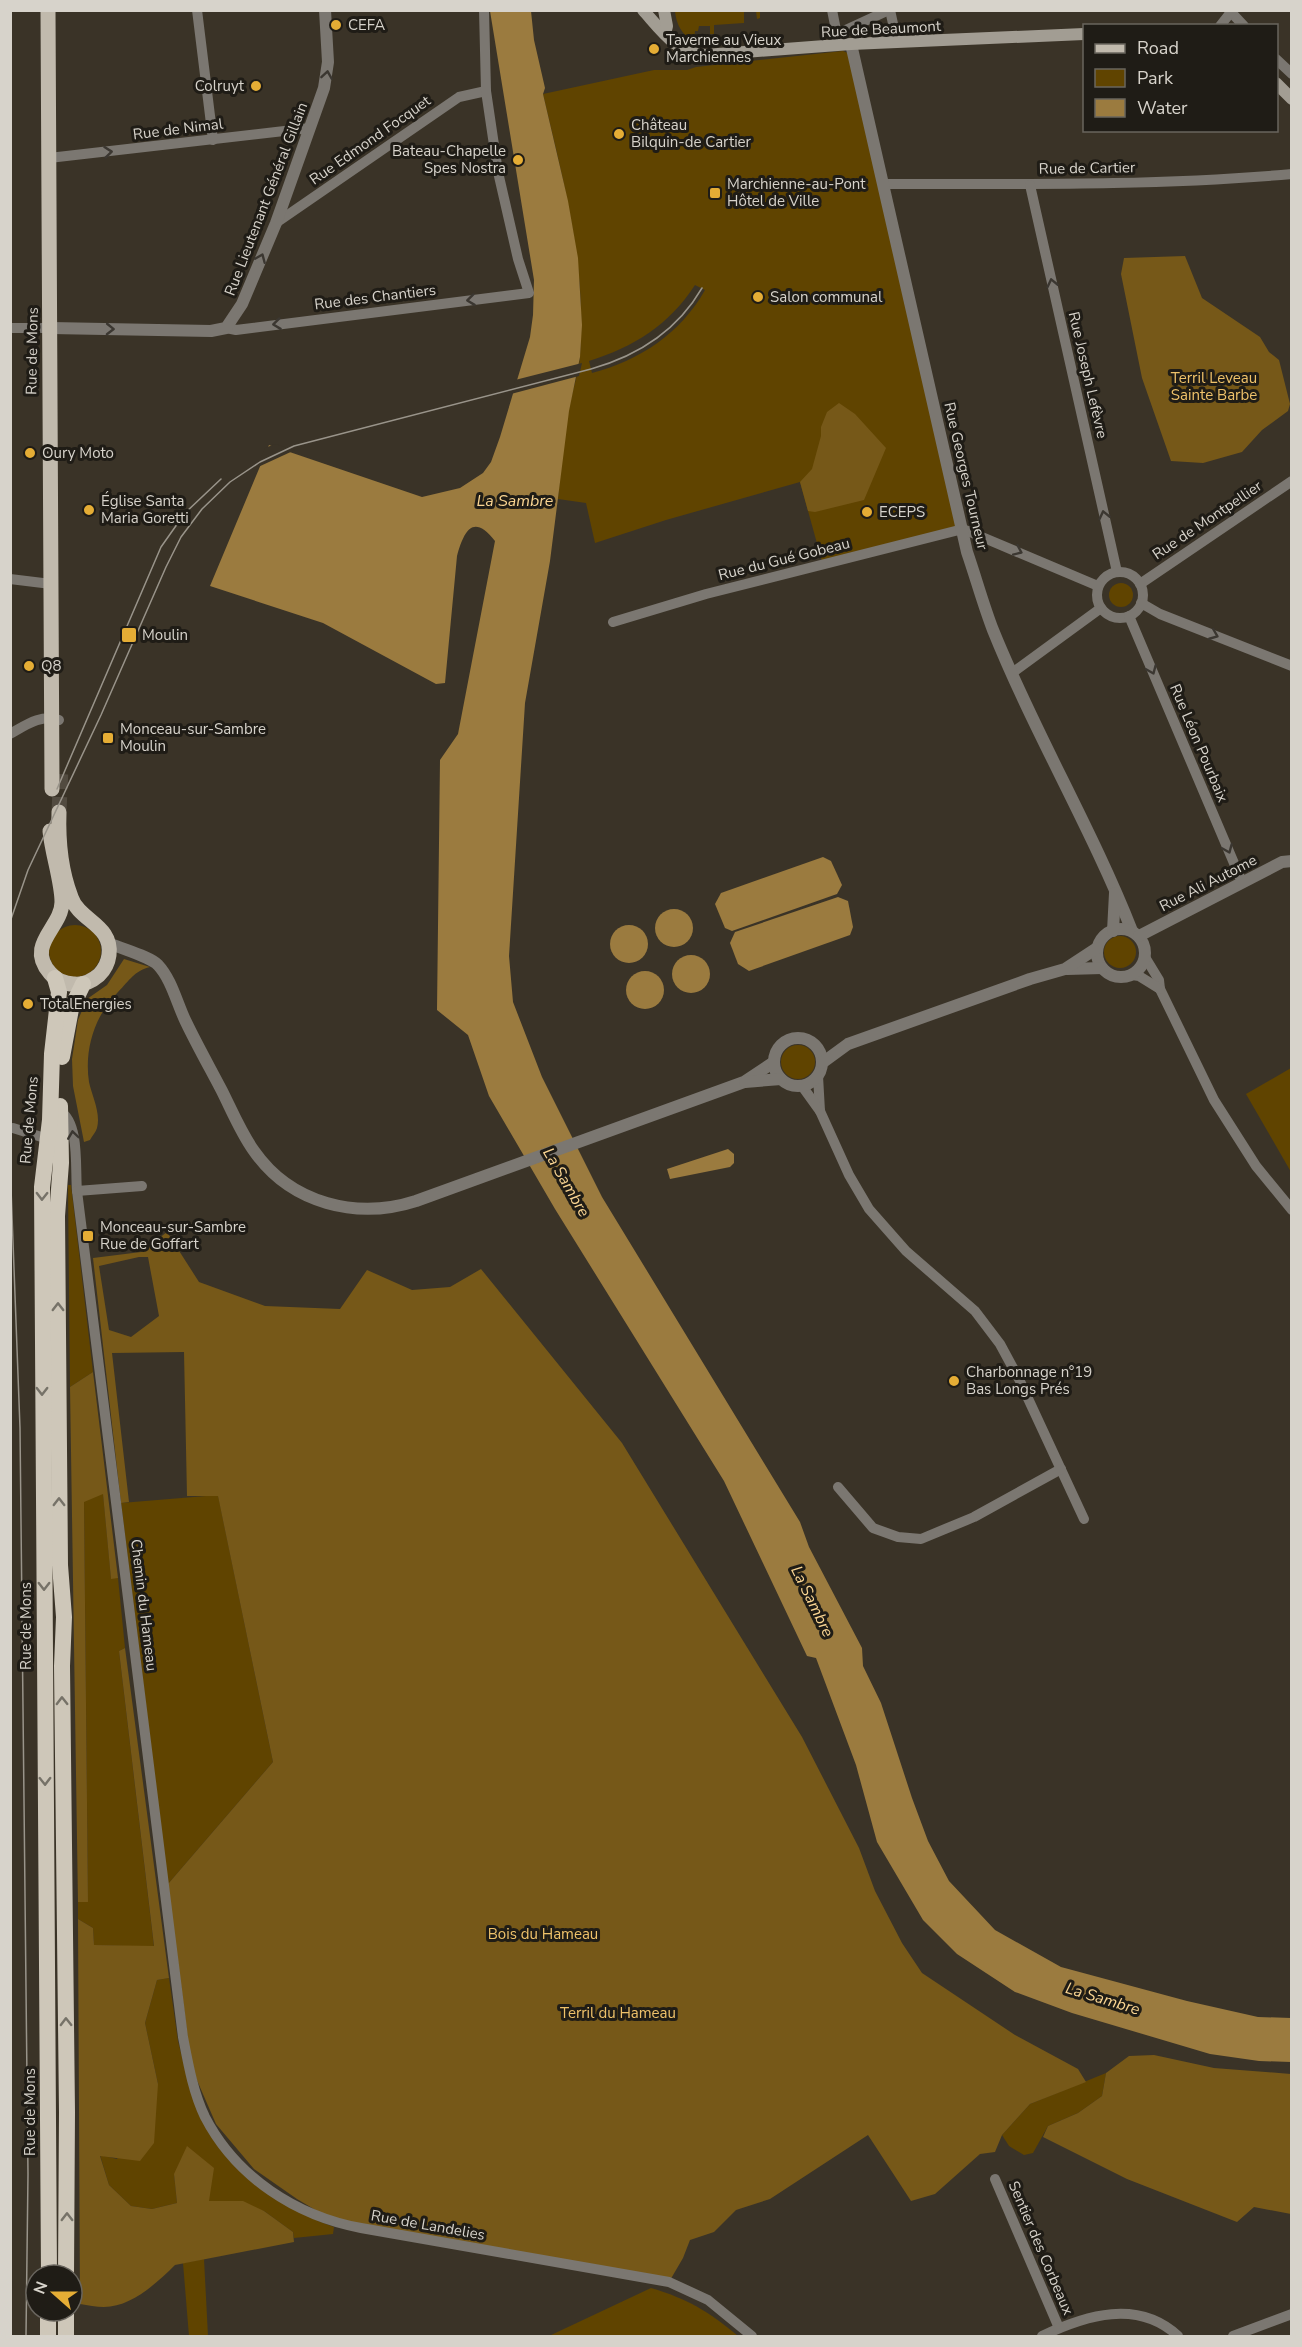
<svg xmlns="http://www.w3.org/2000/svg" width="1302" height="2347" font-family="'Nunito Sans',sans-serif">
  <style>
    .green { fill: #604400; fill-rule: evenodd }
    .forest { fill: #765818; fill-rule: evenodd }
    .water { fill: #9b7b3f }
    .pier { fill: #3a3327 }
    .lines { fill: none; stroke-linecap: round; stroke-linejoin: round }
    .primary-tunnel { stroke: #524b40; stroke-width: 15; stroke-dasharray: 15 8; stroke-linecap: butt }
    .minor { stroke: #7b7771; stroke-width: 10 }
    .tertiary { stroke: #7b7771; stroke-width: 12 }
    .secondary { stroke: #a29d93; stroke-width: 12 }
    .primary { stroke: #c1baad; stroke-width: 15 }
    .trunk { stroke: #cec7b9; stroke-width: 16 }
    .tram { stroke: #99948a; stroke-width: 1.5 }
    .oneway { stroke: #3b3731 }
    .oneway2 { stroke: #767268 }
    .poi-dot { fill: #e5ad35; stroke: #1f1c16; stroke-width: 2 }
    .labels { text-anchor: middle; stroke-width: 6; stroke-linejoin: round; paint-order: stroke }
    .poi-label { font-size: 15px; fill: #d7d3cb; stroke: #1f1c16; text-anchor: start }
    .street-label { font-size: 15px; fill: #d7d3cb; stroke: #1f1c16 }
    .park-label { font-size: 15px; fill: #efc26a; stroke: #1f1c16 }
    .water-label { font-size: 16px; font-style: italic; fill: #fad592; stroke: #1f1c16 }
  </style>
  <rect width="100%" height="100%" fill="#3a3327"/>
  <g class="green">
    <path d="M675 11V10L773 11H760V18L757 19 756 11H744V23L714 25V34H710V26H699L698 31H695L694 42C682 35 676 24 675 11Z"/>
    <path d="M843 51 850 54 963 529 823 565 800 482 666 520 595 543 586 503 558 499C561 469 563 438 569 409 572 391 579 373 580 355 587 265 563 180 543 94L654 70H687L696 67ZM695 285 705 290C681 333 639 361 592 373L589 361C634 347 669 325 695 285Z"/>
    <circle cx="1121" cy="595" r="12"/>
    <circle cx="75" cy="951" r="26"/>
    <circle cx="1120" cy="952" r="16"/>
    <circle cx="798" cy="1062" r="17"/>
    <polygon points="1291,1068 1291,1172 1246,1094"/>
    <polygon points="68,1185 71,1185 93,1372 70,1387"/>
    <polygon points="103,1493 111,1578 118,1578 125,1648 119,1651 154,1947 94,1945 93,1928 78,1919 78,1902 88,1902 84,1501"/>
    <polygon points="218,1495 273,1762 168,1884 121,1503"/>
    <polygon points="169,1978 178,2041 190,2089 221,2150 318,2221 334,2227 333,2234 294,2238 293,2232 264,2211 209,2201 174,2174 177,2203 152,2209 131,2206 109,2185 100,2155 117,2159 158,2084 145,2023 157,1980"/>
    <polygon points="1106,2073 1102,2096 1078,2113 1048,2126 1033,2153 1024,2155 1009,2146 1002,2135 1030,2104"/>
    <polygon points="204,2259 208,2336 189,2336 183,2263"/>
    <path d="M651 2288C688 2299 708 2311 738 2336H549Z"/>
  </g>
  <g class="forest">
    <polygon points="1185,256 1202,298 1260,337 1269,352 1279,360 1290,404 1288,411 1262,430 1242,452 1203,463 1171,461 1142,378 1121,274 1124,258"/>
    <polygon points="839,403 855,414 886,448 864,500 815,512 808,511 800,482 812,469 821,436 821,427 827,412"/>
    <path d="M124 959 150 967C134 971 130 980 118 992 95 1015 84 1049 89 1082 92 1096 101 1113 97 1128 96 1132 92 1136 90 1140L84 1142 73 1086 72 1059 78 1020 87 999 107 985Z"/>
    <path d="M167 1232 199 1282 265 1306 340 1309 367 1270 412 1290 450 1287 481 1269 622 1443 802 1737 859 1848 875 1891 902 1943 922 1973 1015 2035 1078 2069 1086 2082 1030 2104 1002 2135 995 2152 980 2154 935 2194 911 2201 868 2135 770 2199 736 2210 714 2232 690 2240 683 2258 669 2282 339 2224 297 2199 254 2169 216 2124 196 2078 189 2048 168 1884 273 1762 218 1496H187L184 1352 112 1353 129 1502 121 1503 93 1258 141 1252ZM139 1257H148L159 1316 131 1337 109 1330 99 1266Z"/>
    <polygon points="93,1372 118,1578 111,1579 103,1494 84,1502 88,1902 78,1902 70,1387"/>
    <path d="M125 1648 169 1978 157 1980 145 2023 158 2084 154 2143 140 2161 100 2156 109 2185 131 2206 152 2209 177 2203 174 2174 187 2146 214 2168 209 2201H243L264 2211 293 2232 294 2242 175 2265C157 2283 131 2307 104 2307 96 2307 88 2305 80 2304L78 1919 93 1928 94 1945 154 1946 119 1651Z"/>
    <polygon points="1154,2055 1214,2068 1291,2074 1291,2214 1254,2207 1237,2222 1127,2179 1043,2137 1048,2126 1078,2113 1102,2096 1106,2073 1129,2056"/>
  </g>
  <g class="water">
    <path d="M490 11H531L534 40 545 88 543 94 568 201 578 258 582 325 580 357 569 411 550 561 525 703 509 956 513 1002 542 1077 602 1197 800 1522 809 1547 862 1648 863 1666 881 1703 912 1798 928 1841 949 1881 995 1930 1061 1967 1187 2001 1258 2017 1291 2018V2062L1259 2061 1210 2054 1072 2013 1015 1992 957 1954 923 1920 877 1842 856 1765 816 1658 807 1656 724 1481 555 1209 489 1096 468 1035 437 1010 440 760 458 734 495 541C473 513 464 531 457 556L445 683 436 684 323 623 210 586 269 445 422 497 460 488 483 473 491 462 500 437 530 337 533 315 534 280Z"/>
    <polygon points="823,857 831,861 842,885 837,894 732,931 725,928 715,904 721,893"/>
    <polygon points="838,897 848,901 853,927 850,935 749,971 738,964 730,943 735,932"/>
    <circle cx="674" cy="928" r="19"/>
    <circle cx="629" cy="944" r="19"/>
    <circle cx="691" cy="974" r="19"/>
    <circle cx="645" cy="990" r="19"/>
    <polygon points="728,1149 734,1154 734,1163 730,1167 670,1179 667,1169"/>
  </g>
  <g class="pier">
    <polygon points="582,363 579,376 511,394 515,380"/>
    <polygon points="275,444 295,450 256,468 265,448"/>
  </g>
  <g class="lines">
    <polyline class="primary-tunnel" points="59,812 61,768"/>
    <g class="minor">
      <polyline points="197,10 213,140"/>
      <polyline points="832,10 838,40"/>
      <polyline points="890,10 897,42"/>
      <polyline points="1229,10 1244,26"/>
      <polyline points="1220,26 1231,12"/>
      <polyline points="837,34 889,10"/>
      <polyline points="1276,59 1292,74"/>
      <polyline points="49,158 310,128"/>
      <path d="M883 184C1019 184 1156 186 1292 174"/>
      <polyline points="1030,185 1117,572"/>
      <polyline points="276,223 459,97 486,91"/>
      <polyline points="10,328 51,328"/>
      <polyline points="226,328 236,330 529,293 518,259 498,172 486,91 484,10"/>
      <circle cx="1120" cy="595" r="23"/>
      <polyline points="10,579 51,584"/>
      <polyline points="1140,584 1292,481"/>
      <polyline points="1141,603 1160,614 1292,666"/>
      <polyline points="1129,616 1242,882"/>
      <polyline points="613,622 706,594 963,529 1098,586"/>
      <polyline points="1012,673 1101,608"/>
      <path d="M10 734C26 725 41 714 59 720"/>
      <polyline points="1145,957 1159,980 1160,989 1214,1100 1256,1166 1292,1210"/>
      <polyline points="1132,975 1139,976 1160,989"/>
      <polyline points="818,1076 820,1111"/>
      <polyline points="802,1086 820,1111 849,1175 869,1209 906,1251 975,1311 1000,1344 1019,1379 1084,1519"/>
      <path d="M60 1111C80 1123 75 1169 77 1191L183 2037C188 2063 193 2092 205 2117 236 2177 296 2216 361 2228L669 2282 708 2300 752 2336"/>
      <polyline points="13,1128 51,1140"/>
      <polyline points="77,1191 142,1186"/>
      <polyline points="838,1487 873,1528 898,1537 921,1539 974,1517 1061,1469"/>
      <polyline points="995,2179 1059,2328"/>
      <path d="M1042 2336C1086 2315 1138 2299 1178 2336"/>
      <polyline points="1233,2336 1292,2314"/>
    </g>
    <g class="tertiary">
      <path d="M851 44 967 552C976 578 983 604 993 630 1034 732 1092 829 1132 931"/>
      <polyline points="51,328 211,331 226,328 242,304 276,223 324,88 328,62 325,10"/>
      <circle cx="1121" cy="953" r="24"/>
      <polyline points="1113,931 1115,893"/>
      <polyline points="1139,936 1282,862 1292,861"/>
      <path d="M109 943C121 949 149 956 158 965 172 980 177 1004 186 1022 197 1045 210 1068 222 1091 232 1111 241 1133 254 1151 291 1204 357 1220 416 1201L744 1082 774 1062"/>
      <polyline points="1067,969 1102,968"/>
      <circle cx="798" cy="1062" r="24"/>
      <polyline points="822,1063 848,1044 1030,979 1065,969 1097,948"/>
      <polyline points="745,1082 781,1079"/>
    </g>
    <g class="secondary">
      <path d="M643 10C661 30 676 53 705 55L851 44 1084 34"/>
      <polyline points="664,10 667,26 665,34"/>
      <polyline points="1276,83 1292,99"/>
    </g>
    <g class="primary">
      <polyline points="48,10 52,789"/>
      <path d="M50 831C52 853 62 882 62 902 62 928 25 944 50 973 56 980 65 984 74 984 83 985 92 981 99 975 104 970 108 963 109 955 113 925 79 921 71 897 61 871 58 840 59 812"/>
    </g>
    <g class="trunk">
      <polyline points="62,1057 71,1009 83,984"/>
      <polyline points="60,1106 61,1163 57,1216 60,1565 64,1617 62,1666 67,2112 66,2275"/>
      <polyline points="49,2275 42,1187 50,1120 52,1054 59,992 55,978"/>
      <polyline points="48,2336 48,2311"/>
      <polyline points="66,2336 66,2311"/>
    </g>
    <g class="tram">
      <polyline points="57,789 161,547 185,513 221,479"/>
      <path d="M10 922 28 870 101 715 166 567 181 537 202 509 230 482 260 462 294 446 591 369C637 356 677 331 702 288"/>
      <polyline points="10,1162 20,1428 28,2174 26,2336"/>
    </g>
  </g>
  <defs><path id="oneway-chevron" d="M-2-3.5L2.5 0L-2 3.5" fill="none" stroke-width="1.6" stroke-linecap="round" stroke-linejoin="round" transform="scale(1.5)"/></defs>
  <g class="oneway">
    <use href="#oneway-chevron" transform="translate(327 75) rotate(-81)"/>
    <use href="#oneway-chevron" transform="translate(108 152) rotate(-6)"/>
    <use href="#oneway-chevron" transform="translate(261 258) rotate(-67)"/>
    <use href="#oneway-chevron" transform="translate(1052 283) rotate(-103)"/>
    <use href="#oneway-chevron" transform="translate(471 300) rotate(173)"/>
    <use href="#oneway-chevron" transform="translate(277 324) rotate(173)"/>
    <use href="#oneway-chevron" transform="translate(110 329) rotate(1)"/>
    <use href="#oneway-chevron" transform="translate(1104 515) rotate(-103)"/>
    <use href="#oneway-chevron" transform="translate(1018 551) rotate(24)"/>
    <use href="#oneway-chevron" transform="translate(1214 635) rotate(22)"/>
    <use href="#oneway-chevron" transform="translate(1152 670) rotate(67)"/>
    <use href="#oneway-chevron" transform="translate(1228 849) rotate(67)"/>
    <use href="#oneway-chevron" transform="translate(73 1135) rotate(-98)"/>
  </g>
  <g class="oneway2">
    <use href="#oneway-chevron" transform="translate(42 1196) rotate(91)"/>
    <use href="#oneway-chevron" transform="translate(58 1307) rotate(-90)"/>
    <use href="#oneway-chevron" transform="translate(42 1391) rotate(90)"/>
    <use href="#oneway-chevron" transform="translate(59 1502) rotate(-90)"/>
    <use href="#oneway-chevron" transform="translate(44 1586) rotate(90)"/>
    <use href="#oneway-chevron" transform="translate(62 1701) rotate(-91)"/>
    <use href="#oneway-chevron" transform="translate(45 1781) rotate(89)"/>
    <use href="#oneway-chevron" transform="translate(66 2022) rotate(-91)"/>
    <use href="#oneway-chevron" transform="translate(67 2217) rotate(-90)"/>
  </g>
  <g class="poi-dot">
    <circle cx="336" cy="25" r="6"/>
    <circle cx="654" cy="49" r="6"/>
    <circle cx="256" cy="86" r="6"/>
    <circle cx="619" cy="134" r="6"/>
    <circle cx="518" cy="160" r="6"/>
    <rect x="709" y="187" width="12" height="12" rx="3"/>
    <circle cx="758" cy="297" r="6"/>
    <circle cx="30" cy="453" r="6"/>
    <circle cx="89" cy="510" r="6"/>
    <circle cx="867" cy="512" r="6"/>
    <rect x="121" y="627" width="16" height="16" rx="3"/>
    <circle cx="29" cy="666" r="6"/>
    <rect x="102" y="732" width="12" height="12" rx="3"/>
    <circle cx="28" cy="1004" r="6"/>
    <rect x="82" y="1230" width="12" height="12" rx="3"/>
    <circle cx="954" cy="1381" r="6"/>
  </g>
  <g class="labels">
    <g class="poi-label">
      <text x="348" y="30">CEFA</text>
      <text x="666" y="45">Taverne au Vieux<tspan x="666" dy="17">Marchiennes</tspan></text>
      <text x="244" y="91" text-anchor="end">Colruyt</text>
      <text x="631" y="130">Château<tspan x="631" dy="17">Bilquin-de Cartier</tspan></text>
      <text x="506" y="156" text-anchor="end">Bateau-Chapelle<tspan x="506" dy="17">Spes Nostra</tspan></text>
      <text x="727" y="189">Marchienne-au-Pont<tspan x="727" dy="17">Hôtel de Ville</tspan></text>
      <text x="770" y="302">Salon communal</text>
      <text x="42" y="458">Oury Moto</text>
      <text x="101" y="506">Église Santa<tspan x="101" dy="17">Maria Goretti</tspan></text>
      <text x="879" y="517">ECEPS</text>
      <text x="142" y="640">Moulin</text>
      <text x="41" y="671">Q8</text>
      <text x="120" y="734">Monceau-sur-Sambre<tspan x="120" dy="17">Moulin</tspan></text>
      <text x="40" y="1009">TotalEnergies</text>
      <text x="100" y="1232">Monceau-sur-Sambre<tspan x="100" dy="17">Rue de Goffart</tspan></text>
      <text x="966" y="1377">Charbonnage n°19<tspan x="966" dy="17">Bas Longs Prés</tspan></text>
    </g>
    <g class="street-label">
      <text transform="translate(881 29) rotate(-3)" y="5">Rue de Beaumont</text>
      <text transform="translate(178 129) rotate(-7)" y="5">Rue de Nimal</text>
      <text transform="translate(370 140) rotate(-35)" y="5">Rue Edmond Focquet</text>
      <text transform="translate(1087 168) rotate(-1)" y="5">Rue de Cartier</text>
      <text transform="translate(266 199) rotate(-69)" y="5">Rue Lieutenant Général Gillain</text>
      <text transform="translate(375 297) rotate(-7)" y="5">Rue des Chantiers</text>
      <text transform="translate(32 351) rotate(-89)" y="5">Rue de Mons</text>
      <text transform="translate(1088 375) rotate(77)" y="5">Rue Joseph Lefèvre</text>
      <text transform="translate(966 476) rotate(77)" y="5">Rue Georges Tourneur</text>
      <text transform="translate(1207 520) rotate(-34)" y="5">Rue de Montpellier</text>
      <text transform="translate(784 559) rotate(-14)" y="5">Rue du Gué Gobeau</text>
      <text transform="translate(1199 743) rotate(67)" y="5">Rue Léon Pourbaix</text>
      <text transform="translate(1208 883) rotate(-27)" y="5">Rue Ali Autome</text>
      <text transform="translate(29 1120) rotate(-85)" y="5">Rue de Mons</text>
      <text transform="translate(144 1605) rotate(83)" y="5">Chemin du Hameau</text>
      <text transform="translate(26 1626) rotate(-90)" y="5">Rue de Mons</text>
      <text transform="translate(30 2112) rotate(-90)" y="5">Rue de Mons</text>
      <text transform="translate(428 2225) rotate(10)" y="5">Rue de Landelies</text>
      <text transform="translate(1041 2248) rotate(67)" y="5">Sentier des Corbeaux</text>
    </g>
    <g class="park-label">
      <text x="1214" y="383">Terril Leveau<tspan x="1214" dy="17">Sainte Barbe</tspan></text>
      <text x="543" y="1939">Bois du Hameau</text>
      <text x="618" y="2018">Terril du Hameau</text>
    </g>
    <g class="water-label">
      <text x="515" y="506">La Sambre</text>
      <text transform="translate(567 1182) rotate(60)" y="6">La Sambre</text>
      <text transform="translate(813 1601) rotate(64)" y="6">La Sambre</text>
      <text transform="translate(1103 1998) rotate(17)" y="6">La Sambre</text>
    </g>
  </g>
  <rect width="1302" height="2347" fill="none" stroke="#d7d3cb" stroke-width="24"/>
  <rect x="1083" y="24" width="195" height="108" fill="#1f1c16" stroke="#69655e" stroke-width="1.5"/>
  <rect x="1095" y="44" width="30" height="9" fill="#c1baad" stroke="#69655e" stroke-width="1.5"/>
  <text x="1137" y="54" font-size="18" fill="#d7d3cb">Road</text>
  <rect x="1095" y="69" width="30" height="18" fill="#604400" stroke="#69655e" stroke-width="1.5"/>
  <text x="1137" y="84" font-size="18" fill="#d7d3cb">Park</text>
  <rect x="1095" y="99" width="30" height="18" fill="#9b7b3f" stroke="#69655e" stroke-width="1.5"/>
  <text x="1137" y="114" font-size="18" fill="#d7d3cb">Water</text>
  <g transform="translate(54 2293) rotate(291)"><circle r="28" fill="#1f1c16" stroke="#69655e" stroke-width="1.5"/>
  <path d="M0-4.5L10 22L0 15L-10 22Z" fill="#e5ad35"/>
  <text y="-9" font-size="16" font-weight="bold" text-anchor="middle" fill="#d7d3cb">N</text>
  </g>
</svg>
